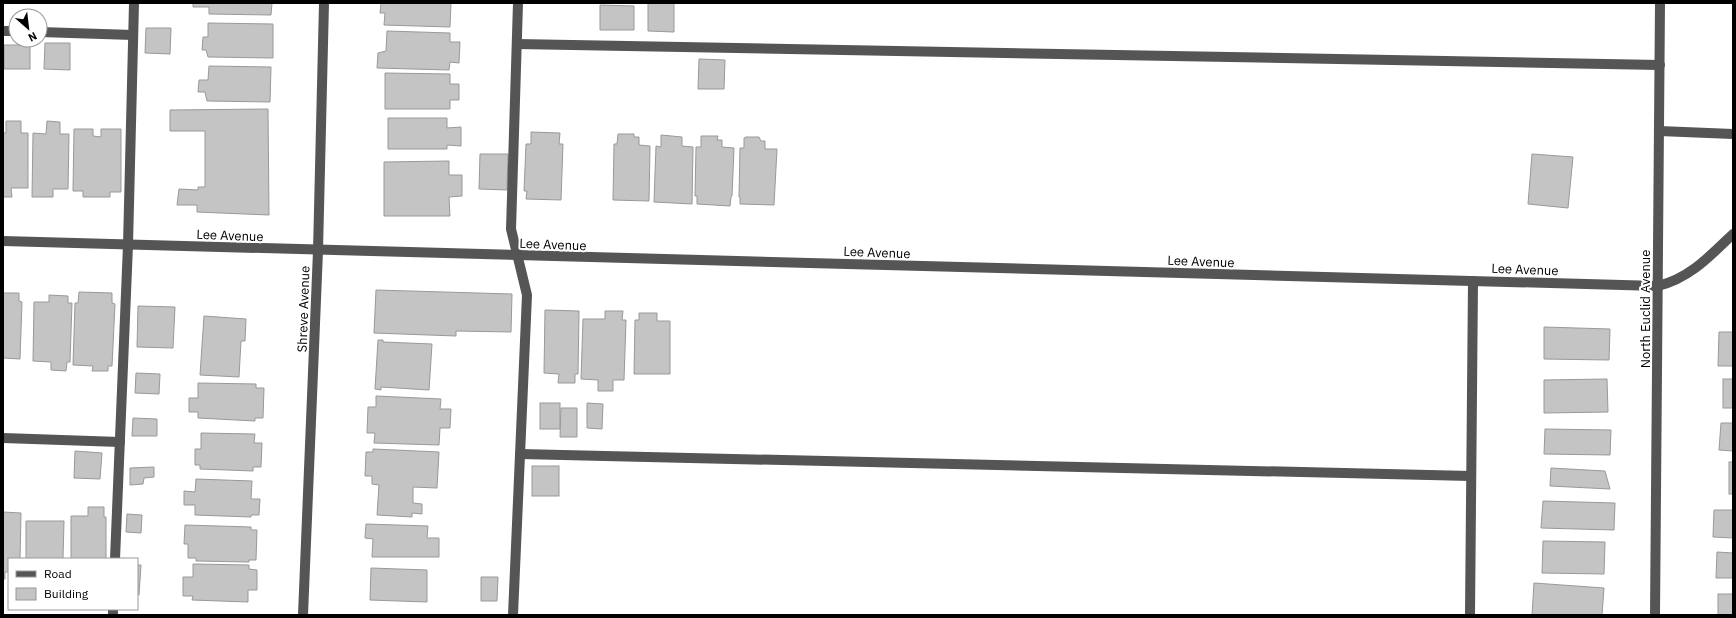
<svg xmlns="http://www.w3.org/2000/svg" width="1736" height="618" font-family="'IBM Plex Sans',sans-serif">
  <style>
    .building { fill: #c4c4c4; stroke: #999 }
    .lines { fill: none; stroke-linecap: round; stroke-linejoin: round }
    .minor { stroke: #555; stroke-width: 10 }
    .labels { text-anchor: middle; stroke-width: 4; stroke-linejoin: round; paint-order: stroke }
    .street-label { font-size: 13px; fill: #000; stroke: #fff }
  </style>
  <rect width="100%" height="100%" fill="#fff"/>
  <g class="building">
    <polygon points="193,3 272,3 271,15 209,14 209,7 193,7"/>
    <polygon points="381,3 451,3 450,27 384,25 385,13 380,13"/>
    <polygon points="648,3 674,3 674,32 648,31"/>
    <polygon points="600,5 634,6 634,30 600,30"/>
    <polygon points="208,23 273,24 273,58 208,57 206,50 202,50 203,37 208,37"/>
    <polygon points="146,28 171,28 170,54 145,53"/>
    <polygon points="387,31 450,33 450,42 460,42 459,63 450,62 449,70 377,68 378,53 386,51"/>
    <polygon points="45,43 70,43 70,70 44,69"/>
    <rect x="4" y="45" width="26" height="24"/>
    <polygon points="699,59 725,60 724,89 698,89"/>
    <polygon points="209,66 271,67 270,102 207,101 205,92 198,92 199,80 208,80"/>
    <polygon points="385,73 450,74 450,84 459,84 459,100 450,100 450,109 385,109"/>
    <polygon points="268,109 269,215 197,212 197,205 177,205 179,189 198,190 198,187 205,187 205,131 170,131 170,110"/>
    <polygon points="388,118 447,118 447,128 461,127 461,146 447,145 447,149 388,149"/>
    <polygon points="6,121 21,121 21,133 28,133 28,188 11,188 12,197 3,197 3,133 6,133"/>
    <polygon points="47,121 60,122 60,134 69,134 68,189 53,189 53,197 32,197 33,133 46,134"/>
    <polygon points="74,129 93,129 93,136 101,137 101,129 121,129 121,192 110,192 110,197 83,197 83,191 73,191"/>
    <polygon points="531,132 560,133 559,144 563,144 561,200 526,199 527,191 524,191 526,144 531,144"/>
    <polygon points="618,134 634,134 634,137 639,137 639,145 650,146 649,201 613,200 614,144 617,144"/>
    <polygon points="661,135 682,137 682,146 693,147 692,204 654,202 656,146 661,147"/>
    <polygon points="701,136 718,136 717,140 722,140 722,147 734,148 732,196 731,197 730,206 697,204 697,196 695,196 696,147 701,147"/>
    <polygon points="746,137 759,137 761,141 765,141 765,149 777,149 774,205 740,204 740,197 739,197 740,148 744,148 744,138"/>
    <polygon points="480,154 508,154 507,190 479,189"/>
    <polygon points="1532,154 1573,157 1568,208 1528,204"/>
    <polygon points="449,161 449,175 462,175 462,196 449,197 450,216 384,216 384,162"/>
    <polygon points="376,290 512,294 511,332 456,331 456,336 374,333"/>
    <polygon points="79,292 112,293 112,303 115,304 112,366 108,366 108,371 92,371 93,366 73,365 75,303 78,303"/>
    <polygon points="3,293 19,293 19,301 22,302 20,359 3,358"/>
    <polygon points="49,295 68,296 68,303 72,303 70,362 67,362 66,371 51,370 51,362 33,361 34,302 49,302"/>
    <polygon points="138,306 175,307 173,348 137,347"/>
    <polygon points="545,310 579,311 578,374 575,374 575,383 558,383 559,374 544,373"/>
    <polygon points="605,311 623,311 622,320 626,320 624,380 613,380 613,391 598,391 598,380 581,379 583,319 605,319"/>
    <polygon points="639,313 657,313 657,321 670,321 670,374 634,374 635,320 639,320"/>
    <polygon points="204,316 246,319 245,341 241,341 239,377 200,375"/>
    <polygon points="1544,327 1610,329 1609,360 1544,359"/>
    <polygon points="1719,332 1733,332 1733,366 1718,366"/>
    <polygon points="378,340 383,340 383,342 432,344 429,390 381,387 381,390 375,389"/>
    <polygon points="136,373 160,374 159,394 135,393"/>
    <polygon points="1607,379 1608,412 1544,413 1544,380"/>
    <rect x="1723" y="379" width="10" height="29"/>
    <polygon points="198,383 256,384 256,388 264,388 263,418 255,418 255,421 198,418 198,412 189,412 189,398 198,398"/>
    <polygon points="376,396 441,399 440,409 451,409 450,428 440,428 439,445 374,443 375,433 367,433 368,407 376,407"/>
    <rect x="540" y="403" width="20" height="26"/>
    <polygon points="587,403 603,404 602,429 587,428"/>
    <polygon points="561,408 577,408 577,437 560,437"/>
    <polygon points="133,418 157,419 157,436 132,436"/>
    <polygon points="1721,423 1733,423 1733,451 1719,450"/>
    <polygon points="1545,429 1611,430 1610,455 1544,454"/>
    <polygon points="201,433 255,434 254,443 262,443 261,467 253,467 253,471 200,469 200,465 195,465 195,449 201,449"/>
    <polygon points="373,449 439,452 437,488 413,487 413,503 422,504 422,514 412,513 412,517 377,515 379,485 372,484 372,476 365,476 366,452 373,452"/>
    <polygon points="75,451 102,453 100,479 74,478"/>
    <rect x="1729" y="462" width="4" height="32"/>
    <rect x="532" y="466" width="27" height="30"/>
    <polygon points="154,467 154,477 144,478 143,484 130,485 130,468"/>
    <polygon points="1551,468 1605,471 1610,489 1550,486"/>
    <polygon points="196,479 252,481 251,499 260,499 259,515 251,515 251,517 195,515 195,505 184,505 184,491 195,492"/>
    <polygon points="1543,501 1615,503 1614,530 1541,528"/>
    <polygon points="88,507 104,507 104,517 106,517 106,559 71,559 71,516 88,516"/>
    <polygon points="1714,510 1733,510 1733,538 1713,537"/>
    <polygon points="3,512 21,513 20,559 9,559 9,572 5,572 5,579 3,579"/>
    <polygon points="127,514 142,515 141,533 126,532"/>
    <polygon points="26,521 64,521 63,559 26,559"/>
    <polygon points="366,524 428,526 427,538 439,538 439,557 372,557 373,539 365,538"/>
    <polygon points="185,525 251,527 251,530 257,530 256,560 249,560 249,562 196,561 196,558 188,558 188,544 184,544"/>
    <polygon points="1543,541 1605,542 1604,574 1542,573"/>
    <polygon points="1717,552 1733,553 1733,578 1716,578"/>
    <polygon points="193,564 249,565 249,569 257,570 257,590 248,590 248,602 192,600 193,596 183,596 183,577 193,577"/>
    <polygon points="137,565 141,565 139,595 137,595"/>
    <polygon points="371,568 427,570 427,602 370,600"/>
    <polygon points="481,577 498,577 497,601 481,601"/>
    <polygon points="1534,583 1604,588 1602,615 1532,615"/>
    <rect x="1718" y="594" width="15" height="21"/>
  </g>
  <g class="lines">
    <g class="minor">
      <polyline points="3,31 16,31"/>
      <polyline points="40,32 133,35"/>
      <polyline points="517,44 1660,65"/>
      <polyline points="1659,131 1733,134"/>
      <path d="M3 241 1658 286C1690 278 1710 256 1733 234"/>
      <polyline points="3,438 120,442"/>
      <polyline points="520,454 1471,476"/>
      <polyline points="115,559 128,245 134,3"/>
      <polyline points="113,615 113,609"/>
      <polyline points="303,615 318,251 324,3"/>
      <polyline points="513,615 527,295 511,229 518,3"/>
      <polyline points="1470,615 1473,281"/>
      <polyline points="1655,615 1660,3"/>
    </g>
  </g>
  <g class="labels">
    <g class="street-label">
      <text transform="translate(230 235) rotate(2)" y="5">Lee Avenue</text>
      <text transform="translate(553 244) rotate(2)" y="5">Lee Avenue</text>
      <text transform="translate(877 252) rotate(2)" y="5">Lee Avenue</text>
      <text transform="translate(1201 261) rotate(2)" y="5">Lee Avenue</text>
      <text transform="translate(1525 269) rotate(2)" y="5">Lee Avenue</text>
      <text transform="translate(303 309) rotate(-88)" y="5">Shreve Avenue</text>
      <text transform="translate(1645 309) rotate(-90)" y="5">North Euclid Avenue</text>
    </g>
  </g>
  <rect width="1736" height="618" fill="none" stroke="#000000" stroke-width="8"/>
  <rect x="8" y="558" width="130" height="52" fill="#ffffff" stroke="#999999"/>
  <rect x="16" y="571" width="20" height="6" fill="#555555" stroke="#999999"/>
  <text x="44" y="578" font-size="12" fill="#000000">Road</text>
  <rect x="16" y="588" width="20" height="12" fill="#c4c4c4" stroke="#999999"/>
  <text x="44" y="598" font-size="12" fill="#000000">Building</text>
  <g transform="translate(28 28) rotate(152)"><circle r="19" fill="#ffffff" stroke="#999999"/>
  <path d="M0-3L7 15L0 10L-7 15Z" fill="#000000"/>
  <text y="-6" font-size="11" font-weight="bold" text-anchor="middle" fill="#000000">N</text>
  </g>
</svg>
